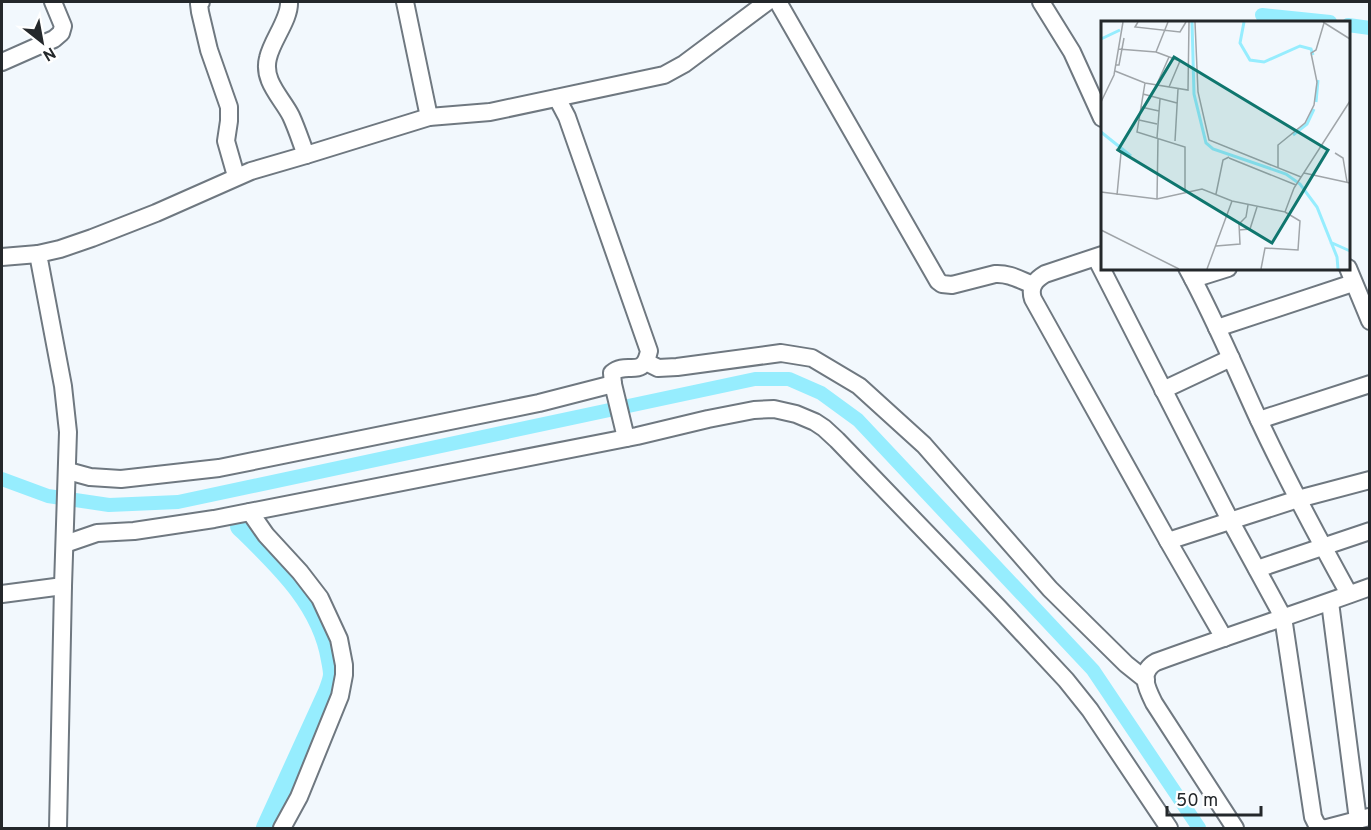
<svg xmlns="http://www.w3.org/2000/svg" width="1371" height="830" font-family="Overpass,sans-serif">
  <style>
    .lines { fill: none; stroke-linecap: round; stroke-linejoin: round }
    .canal { stroke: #96edfe; stroke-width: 14 }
    .river { stroke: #96edfe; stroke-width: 22 }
    .minor-casing { stroke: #6f7880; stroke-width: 20 }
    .minor { stroke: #fff; stroke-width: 16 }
    .inset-river { fill: none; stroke: #96edfe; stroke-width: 3 }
    .inset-road { fill: none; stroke: #a0a5a9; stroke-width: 1.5 }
    .view { fill: #0f766e; fill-opacity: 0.15; stroke: #0f766e; stroke-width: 3 }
    .inset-edge { fill: none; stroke: #24282b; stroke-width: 3 }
  </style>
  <rect width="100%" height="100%" fill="#f2f8fd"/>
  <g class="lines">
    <g class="canal">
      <polyline points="1262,15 1330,22"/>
      <polyline points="1348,25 1370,28"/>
      <polyline points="2,479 48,496 109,505 178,502 755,379 789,379 821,393 858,420 1093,670 1199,828"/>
    </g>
    <path class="river" d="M241 526C280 564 323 604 332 660 333 665 334 670 334 674 334 680 331 686 329 692L267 828"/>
    <g class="minor-casing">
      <g id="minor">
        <polyline points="201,2 199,4 200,12 209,50 229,107 229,121 226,141 236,176"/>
        <path d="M289 2C290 19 272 40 268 58 262 81 282 98 291 116 297 129 301 142 306 155"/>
        <polyline points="405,2 429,117"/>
        <path d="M778 2 938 281 942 284 952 285 995 274C1009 273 1020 280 1033 285"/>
        <polyline points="1041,2 1072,52 1102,118"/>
        <polyline points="2,62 54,39 61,33 63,26 53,2"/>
        <path d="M557 98 567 117 649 351C643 380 627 360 612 373L613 384 626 438"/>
        <path d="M1102 255 1045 274C1035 280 1029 287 1033 299L1168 541 1224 638"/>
        <polyline points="2,257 38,254"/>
        <polyline points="1096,258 1230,520 1283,617 1313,817 1317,825 1322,828"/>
        <path d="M1187 268C1214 317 1235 368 1258 418 1286 478 1317 536 1349 594"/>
        <polyline points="1348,268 1370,321"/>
        <polyline points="1193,279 1228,268"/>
        <polyline points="1217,328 1353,283"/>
        <polyline points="646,362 658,368 677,367 781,353 812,358 859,386 924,445 1050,589 1126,664 1146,680"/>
        <polyline points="1163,390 1231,358"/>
        <polyline points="1259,420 1370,384"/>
        <polyline points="68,471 90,477 121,479 219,468 539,403 613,384"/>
        <polyline points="250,512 266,535 300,572 320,598 339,639 344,665 344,675 340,696 299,797 282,828"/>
        <polyline points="1168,541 1298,499 1370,480"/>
        <polyline points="65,544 97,533 134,531 214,519 637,436 708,419 754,410 774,409 796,414 815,422 824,428 837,440 997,606 1066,680 1090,710 1169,828"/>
        <polyline points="1257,569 1370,531"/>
        <polyline points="2,594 63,586"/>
        <polyline points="1330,602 1358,820"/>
        <polyline points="58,828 63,586 68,432 63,386 38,254 60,249 92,238 156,213 251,171 306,155 429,117 490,112 664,75 684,64 767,2"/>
        <path d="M1235 828 1154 703C1147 689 1138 672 1156 662 1227 636 1299 613 1370 587"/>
        <polyline points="1327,828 1369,817"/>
      </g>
    </g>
    <use href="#minor" class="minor"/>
  </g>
  <g transform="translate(1101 21)">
    <rect width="249" height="249" fill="#f2f8fd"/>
    <path class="inset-river" d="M91 1 93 73 105 122 112 128 185 153 199 163 216 186 236 236 237 248M143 1 139 22 149 39 163 41 199 25 210 28 212 34M0 18 19 9M215 81 217 59M0 111 30 135M192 114 206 103 213 88M229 221 249 230"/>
    <path class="inset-road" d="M37 1 34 6 79 11 85 1M67 1 55 31 79 40 68 66M94 1 97 71 108 119 200 156M222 1 249 18M17 28 55 31M15 44H18L23 17M14 50 44 62 87 69 88 1M44 62 36 111 84 126V170M56 63 68 36M42 73 76 82M0 81 13 54 22 1M40 86 58 90M38 99 56 103M56 117 59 78M74 120 77 68M15 128 20 132 16 174M234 132 242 137 246 161M128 137 195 164M177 147V124L204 102 213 84 216 61 210 32 215 29 223 2M203 152 249 162M0 171 56 178 101 168 131 180 184 191 193 167 249 80M115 173 122 139 128 136M56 178 57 117M0 209 78 248M138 209 149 208 156 186M115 225 139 223 138 203 145 196 147 184M106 248 131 180M160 248 164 227 197 229 199 200 184 191"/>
    <path class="view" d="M73 36 227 129 171 222 17 129Z"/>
    <rect width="249" height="249" class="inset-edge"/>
  </g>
  <rect width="1371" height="830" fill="none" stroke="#24282b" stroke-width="6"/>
  <g transform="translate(42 42) rotate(149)" stroke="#ffffff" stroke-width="4.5" paint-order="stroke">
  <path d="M0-4.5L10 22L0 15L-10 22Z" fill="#24282b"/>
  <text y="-9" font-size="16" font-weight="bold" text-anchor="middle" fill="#24282b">N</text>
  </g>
  <path d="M1167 806v9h94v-9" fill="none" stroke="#24282b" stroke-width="3"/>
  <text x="1176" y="806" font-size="18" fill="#24282b" stroke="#ffffff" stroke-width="4.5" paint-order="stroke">50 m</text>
</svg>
